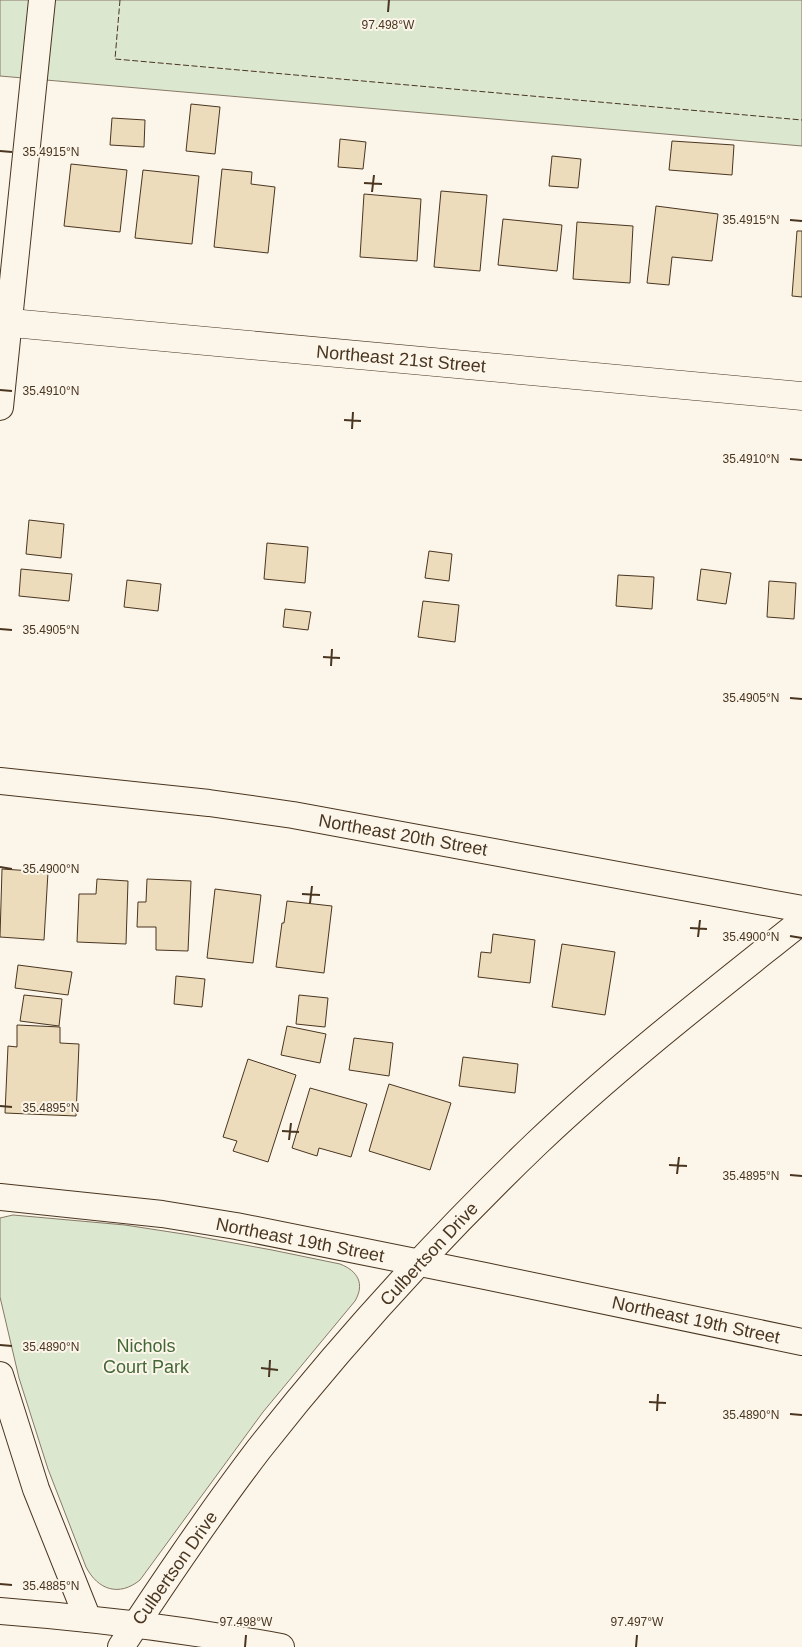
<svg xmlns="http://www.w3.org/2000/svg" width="802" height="1647" font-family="Arial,sans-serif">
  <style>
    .green { fill: #dce7d0; stroke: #887966 }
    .building { fill: #ecdcbc; stroke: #4a3520 }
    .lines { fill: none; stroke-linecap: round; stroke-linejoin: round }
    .minor-casing { stroke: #4a3520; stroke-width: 28 }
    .tertiary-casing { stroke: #4a3520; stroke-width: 29 }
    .minor { stroke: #fbf6e9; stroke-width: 26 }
    .tertiary { stroke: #fbf6e9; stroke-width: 28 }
    .fence { stroke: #4a3520; stroke-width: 1; stroke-dasharray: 6 2.5; stroke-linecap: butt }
    .ticks { fill: none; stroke: #4a3520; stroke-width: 2 }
    .labels { text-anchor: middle; stroke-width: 4; stroke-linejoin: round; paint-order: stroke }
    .street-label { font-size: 18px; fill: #4a3520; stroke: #fbf6e9 }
    .park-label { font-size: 18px; fill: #436837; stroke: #fbf6e9 }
    .ticks-label { font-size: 12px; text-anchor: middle; fill: #4a3520; stroke: #fbf6e9; stroke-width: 4; stroke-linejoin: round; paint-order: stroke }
  </style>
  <rect width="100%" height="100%" fill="#fbf6e9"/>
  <g class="green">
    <polygon points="0,0 802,0 802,146 0,76"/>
    <path d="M13 1215 125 1225 190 1235 272 1250 340 1264C358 1271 365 1284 355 1301L263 1412 140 1580C119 1597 98 1590 86 1567L48 1469 19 1378 0 1297V1218Z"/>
  </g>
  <g class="building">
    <polygon points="191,104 220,107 215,154 186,151"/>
    <polygon points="112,118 145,120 144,147 110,145"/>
    <polygon points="340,139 366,142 363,169 338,167"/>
    <polygon points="672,141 734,145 732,175 669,170"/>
    <polygon points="552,156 581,159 578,188 549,186"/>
    <polygon points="71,164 127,170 120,232 64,226"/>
    <polygon points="222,169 252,172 251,184 275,187 268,253 214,247"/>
    <polygon points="143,170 199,176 192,244 135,238"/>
    <polygon points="441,191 487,195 480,271 434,267"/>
    <polygon points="364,194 421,199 417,261 360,257"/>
    <polygon points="656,206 718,214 712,261 672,257 669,285 647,283"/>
    <polygon points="503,219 562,225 557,271 498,265"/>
    <polygon points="577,222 633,226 630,283 573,279"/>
    <polygon points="797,231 802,231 802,297 792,296"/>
    <polygon points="29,520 64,524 61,558 26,554"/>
    <polygon points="267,543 308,547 305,583 264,579"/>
    <polygon points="429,551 452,554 449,581 425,578"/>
    <polygon points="21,569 72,574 69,601 19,596"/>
    <polygon points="701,569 731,573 726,604 697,600"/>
    <polygon points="618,575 654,577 652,609 616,606"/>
    <polygon points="127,580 161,584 158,611 124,607"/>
    <polygon points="769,581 796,583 794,619 767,617"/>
    <polygon points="423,601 459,605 455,642 418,637"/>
    <polygon points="285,609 311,612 308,630 283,627"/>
    <polygon points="2,869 48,872 44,940 0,937"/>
    <polygon points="97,879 128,881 126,944 77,942 79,894 96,894"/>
    <polygon points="147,879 191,881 188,951 156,950 156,927 137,927 138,902 146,902"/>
    <polygon points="215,889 261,895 253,963 207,958"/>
    <polygon points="287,901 332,906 324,973 276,967 282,923 284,923"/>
    <polygon points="493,934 535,940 530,983 478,977 481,952 491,953"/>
    <polygon points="562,944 615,952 605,1015 552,1007"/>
    <polygon points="18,965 72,972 68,995 15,988"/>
    <polygon points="176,976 205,979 202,1007 174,1004"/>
    <polygon points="24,995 62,999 59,1026 20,1021"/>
    <polygon points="299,995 328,998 325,1027 296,1024"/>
    <polygon points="17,1025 60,1027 60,1043 79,1044 76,1116 5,1113 8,1046 17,1047"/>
    <polygon points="287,1026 326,1034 320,1063 281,1055"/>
    <polygon points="354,1038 393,1043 389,1076 349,1070"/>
    <polygon points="463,1057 518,1064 515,1093 459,1086"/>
    <polygon points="248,1059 296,1075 268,1162 233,1151 237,1141 223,1137"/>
    <polygon points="389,1084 451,1103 430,1170 369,1151"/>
    <polygon points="310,1088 367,1104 351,1157 319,1148 317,1156 292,1148"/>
  </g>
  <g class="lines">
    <g class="minor-casing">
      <g id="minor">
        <polyline points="0,407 42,0"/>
        <polyline points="0,781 209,803 293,815 802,909"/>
        <polyline points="0,1197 162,1214 236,1226 485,1276 802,1342"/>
        <polyline points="0,1375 36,1489 88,1619"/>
        <path d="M0 1611C94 1618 187 1630 281 1647"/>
        <path d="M121 1647C165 1580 210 1513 259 1449 344 1341 437 1239 536 1144 620 1064 712 993 802 921"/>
      </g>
    </g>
    <g class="tertiary-casing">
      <polyline id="tertiary" points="0,322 802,396"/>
    </g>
    <use href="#minor" class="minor"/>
    <use href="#tertiary" class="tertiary"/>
    <polyline class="fence" points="120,0 115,59 802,120"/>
  </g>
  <path class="ticks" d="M388 12 389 0M0 151 12 152M364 183 382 184M372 192 374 175M790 220 802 221M0 390 12 391M344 420 361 421M352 429 353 412M790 459 802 460M0 629 12 630M323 657 340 658M331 666 332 649M790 698 802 699M0 867 12 869M302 894 320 895M310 903 312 886M690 928 707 929M790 936 802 938M698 937 700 920M0 1106 12 1107M282 1131 299 1132M289 1140 291 1123M669 1165 687 1166M677 1174 679 1157M790 1175 802 1176M0 1345 12 1346M261 1368 278 1370M269 1377 270 1360M649 1402 666 1403M657 1411 658 1394M790 1414 802 1415M0 1584 12 1585M245 1647 246 1635M636 1647 637 1635"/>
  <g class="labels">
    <g class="street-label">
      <text transform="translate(401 359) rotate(5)" y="6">Northeast 21st Street</text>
      <text transform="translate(403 835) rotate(10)" y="6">Northeast 20th Street</text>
      <text transform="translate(300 1240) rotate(11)" y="6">Northeast 19th Street</text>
      <text transform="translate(429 1254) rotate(-47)" y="6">Culbertson Drive</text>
      <text transform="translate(696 1320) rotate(12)" y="6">Northeast 19th Street</text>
      <text transform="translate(175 1568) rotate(-55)" y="6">Culbertson Drive</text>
    </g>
    <g class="park-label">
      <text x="146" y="1352">Nichols<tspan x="146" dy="21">Court Park</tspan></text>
    </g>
  </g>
  <g class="ticks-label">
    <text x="388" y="29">97.498°W</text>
    <text x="51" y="156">35.4915°N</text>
    <text x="751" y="224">35.4915°N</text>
    <text x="51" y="395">35.4910°N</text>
    <text x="751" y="463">35.4910°N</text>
    <text x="51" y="634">35.4905°N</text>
    <text x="751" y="702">35.4905°N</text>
    <text x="51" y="873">35.4900°N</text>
    <text x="751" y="941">35.4900°N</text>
    <text x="51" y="1112">35.4895°N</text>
    <text x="751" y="1180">35.4895°N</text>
    <text x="51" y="1351">35.4890°N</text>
    <text x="751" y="1419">35.4890°N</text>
    <text x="51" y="1590">35.4885°N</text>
    <text x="246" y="1626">97.498°W</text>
    <text x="637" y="1626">97.497°W</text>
  </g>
</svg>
